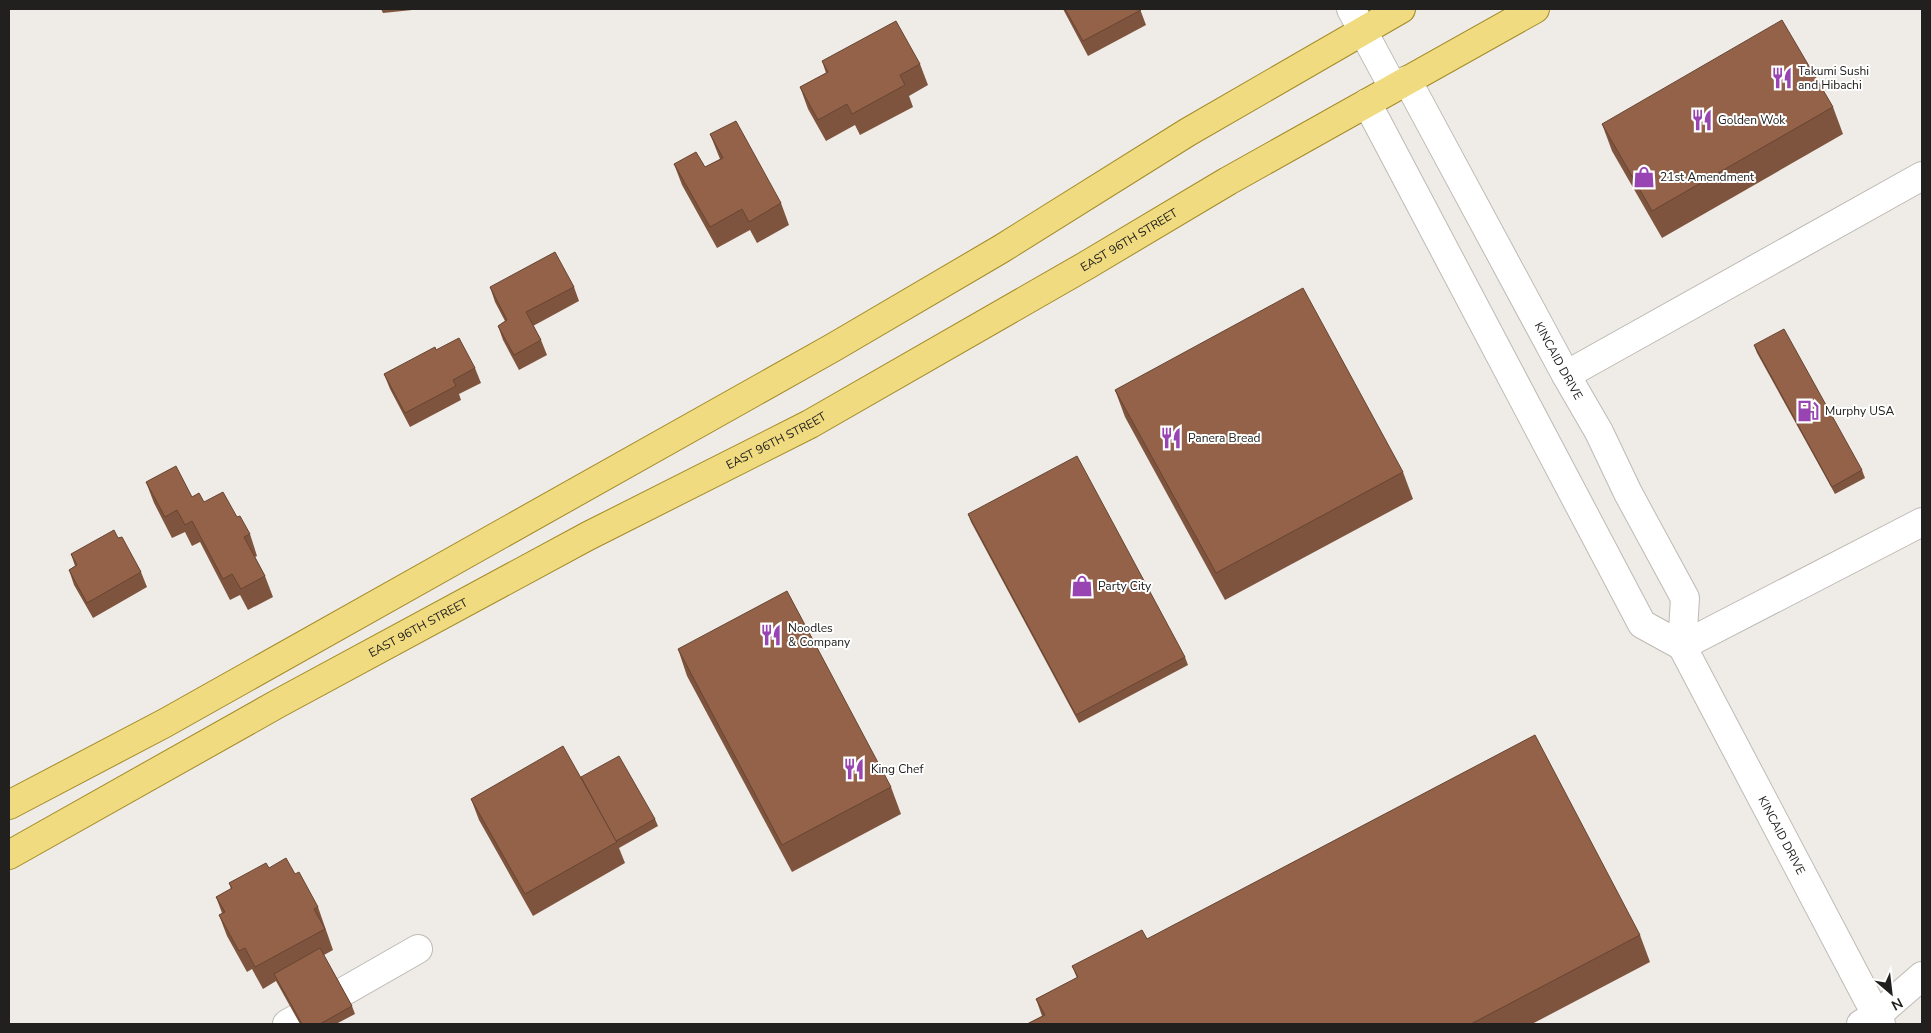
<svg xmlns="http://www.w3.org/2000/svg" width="1931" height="1033" font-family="'Nunito Sans',sans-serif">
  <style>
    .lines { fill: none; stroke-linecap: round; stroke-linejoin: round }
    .minor-casing { stroke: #bebab5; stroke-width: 30 }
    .major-casing { stroke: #a28a27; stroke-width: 30 }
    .minor { stroke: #fff; stroke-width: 28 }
    .major { stroke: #f1db80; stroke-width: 28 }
    .wall { fill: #7e543e }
    .building { fill: #936248; stroke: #674532 }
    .labels { text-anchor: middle; stroke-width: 4; stroke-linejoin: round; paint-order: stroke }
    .poi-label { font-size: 12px; fill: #21201e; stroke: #fff; text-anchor: start }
    .street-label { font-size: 12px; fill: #21201e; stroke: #fff }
  </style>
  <rect width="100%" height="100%" fill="#efebe6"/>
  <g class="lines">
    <g class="minor-casing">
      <g id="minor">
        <polyline points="1351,9 1393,87"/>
        <path id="s1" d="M1407 80 1566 375 1599 432 1628 493 1685 598 1682 646 1881 1024"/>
        <polyline points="1367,103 1642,624 1682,646"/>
        <polyline points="1566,375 1922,176"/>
        <polyline points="1682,646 1922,522"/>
        <polyline points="287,1024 418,949"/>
        <polyline points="1861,1024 1876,1016 1922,976"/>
      </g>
    </g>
    <g class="major-casing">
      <g id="major">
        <polyline points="9,805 165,723 834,347 1001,249 1188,132 1401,9"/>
        <path id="s2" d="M9 855 279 703 588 536 810 424 1087 265 1228 181 1535 9"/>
      </g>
    </g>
    <use href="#minor" class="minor"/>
    <use href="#major" class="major"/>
  </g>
  <g class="wall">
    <polygon points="381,9 422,9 383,13"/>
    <polygon points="1063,9 1140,9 1146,25 1088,56"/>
    <polygon points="822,61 920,64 928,85 909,96 913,107 860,135 855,125 826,141 808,109 800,87 826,73"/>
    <polygon points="1833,107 1843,134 1662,238 1612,151 1602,124"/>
    <polygon points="710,134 781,203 789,225 757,243 750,230 717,248 682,185 674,164 705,167 720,159"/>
    <polygon points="490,287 574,287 579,301 533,326 541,340 547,355 519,370 503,340 498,326 505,321 495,302"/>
    <polygon points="1754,345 1862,470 1865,478 1835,494 1757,353"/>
    <polygon points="436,350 475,368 481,383 459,394 461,400 410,427 390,389 384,374"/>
    <polygon points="1115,390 1403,472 1413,499 1225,600 1125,417"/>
    <polygon points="146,482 192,497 237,517 250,534 257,556 255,557 265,576 273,597 248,610 240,595 230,600 200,542 192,546 185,532 172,538 154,503"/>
    <polygon points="968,514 1185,657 1188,665 1079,723 971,522"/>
    <polygon points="118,538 141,572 147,587 93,618 74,585 69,570 75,566 71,554"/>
    <polygon points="678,649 891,787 901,814 792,872 687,676"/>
    <polygon points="581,777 655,819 658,826 619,848 625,863 533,916 479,820 471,799"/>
    <polygon points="269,868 295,874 318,907 333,950 324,955 352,1006 355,1014 336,1024 300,1024 276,981 263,989 252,969 247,972 227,936 219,915 222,913 216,897 231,889 229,883"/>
    <polygon points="1640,935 1650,962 1532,1024 1027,1024 1042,1016 1036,999 1077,978 1072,966 1147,939"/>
  </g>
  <g class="building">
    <polygon points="1065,9 1140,9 1141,10 1083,41"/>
    <polygon points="1782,20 1833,107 1652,211 1602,124"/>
    <polygon points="896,21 920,64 900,75 905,85 852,114 847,104 818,120 800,87 828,72 822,61"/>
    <polygon points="736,121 781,203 749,222 742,209 710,227 674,164 696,152 705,167 723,158 710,134"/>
    <polygon points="555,252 574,287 526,312 541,340 514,355 498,326 507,320 490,287"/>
    <polygon points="1303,288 1403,472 1216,573 1115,390"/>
    <polygon points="1784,329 1862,470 1832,487 1754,345"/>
    <polygon points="459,338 475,368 453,380 456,386 405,413 384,374 435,347 436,350"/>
    <polygon points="1077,456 1185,657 1076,715 968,514"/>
    <polygon points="176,466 192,497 199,493 204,502 223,492 237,517 240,516 250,534 244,537 265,576 241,589 232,574 223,579 192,521 185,525 177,510 165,517 146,482"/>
    <polygon points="114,530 118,538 122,537 141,572 87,603 69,570 77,565 71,554"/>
    <polygon points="787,591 891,787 782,845 678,649"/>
    <polygon points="1535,735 1640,935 1471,1024 1027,1024 1045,1015 1036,999 1078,977 1072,966 1142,930 1147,939"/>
    <polygon points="563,746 617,842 525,894 471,799"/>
    <polygon points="619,756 655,819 616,841 581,777"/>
    <polygon points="286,858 295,874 299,872 318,907 314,909 325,929 255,967 245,948 239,951 219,915 225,912 216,897 232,888 229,883 266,863 269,868"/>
    <polygon points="320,948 352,1006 320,1024 302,1024 274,974"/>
  </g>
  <defs>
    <g id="restaurant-bare" transform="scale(1.725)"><path d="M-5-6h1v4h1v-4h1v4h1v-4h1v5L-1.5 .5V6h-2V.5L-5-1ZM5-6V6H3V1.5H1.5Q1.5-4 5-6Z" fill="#9845b3" stroke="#fff" stroke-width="2.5" paint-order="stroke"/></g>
    <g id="shop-bare" transform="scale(1.725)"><path d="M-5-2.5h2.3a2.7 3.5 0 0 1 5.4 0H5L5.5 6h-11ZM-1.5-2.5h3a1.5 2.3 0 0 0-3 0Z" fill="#9845b3" stroke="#fff" stroke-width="2.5" paint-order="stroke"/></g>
    <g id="fuel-bare" transform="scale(1.725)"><path d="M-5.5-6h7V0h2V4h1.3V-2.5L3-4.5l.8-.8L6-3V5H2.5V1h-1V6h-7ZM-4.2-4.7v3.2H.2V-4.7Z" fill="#9845b3" stroke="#fff" stroke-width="2.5" paint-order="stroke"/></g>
  </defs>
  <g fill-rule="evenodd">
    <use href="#restaurant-bare" x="1782" y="78"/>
    <use href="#restaurant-bare" x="1702" y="120"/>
    <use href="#shop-bare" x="1644" y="177"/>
    <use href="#fuel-bare" x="1808" y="411"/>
    <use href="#restaurant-bare" x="1171" y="438"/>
    <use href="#shop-bare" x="1082" y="586"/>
    <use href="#restaurant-bare" x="771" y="635"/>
    <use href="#restaurant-bare" x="854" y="769"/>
  </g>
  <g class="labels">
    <g class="poi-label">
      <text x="1798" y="75">Takumi Sushi<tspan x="1798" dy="14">and Hibachi</tspan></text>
      <text x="1718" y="124">Golden Wok</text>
      <text x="1660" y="181">21st Amendment</text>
      <text x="1825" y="415">Murphy USA</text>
      <text x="1188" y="442">Panera Bread</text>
      <text x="1098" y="590">Party City</text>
      <text x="788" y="632">Noodles<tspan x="788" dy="14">&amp; Company</tspan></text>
      <text x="871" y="773">King Chef</text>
    </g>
    <g class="street-label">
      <text dy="4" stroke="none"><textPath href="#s2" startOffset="1278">EAST 96TH STREET</textPath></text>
      <text dy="4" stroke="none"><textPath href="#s1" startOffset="319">KINCAID DRIVE</textPath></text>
      <text dy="4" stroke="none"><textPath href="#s2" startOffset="872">EAST 96TH STREET</textPath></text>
      <text dy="4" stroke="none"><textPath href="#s2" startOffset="468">EAST 96TH STREET</textPath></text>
      <text dy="4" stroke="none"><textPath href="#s1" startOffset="850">KINCAID DRIVE</textPath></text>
    </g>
  </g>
  <rect width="1931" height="1033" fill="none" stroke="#21201e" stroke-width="20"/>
  <g transform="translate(1891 993) rotate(152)" stroke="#ffffff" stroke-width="4" paint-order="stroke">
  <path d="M0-4L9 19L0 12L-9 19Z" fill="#21201e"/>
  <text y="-8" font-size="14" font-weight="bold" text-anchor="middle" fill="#21201e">N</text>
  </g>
</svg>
